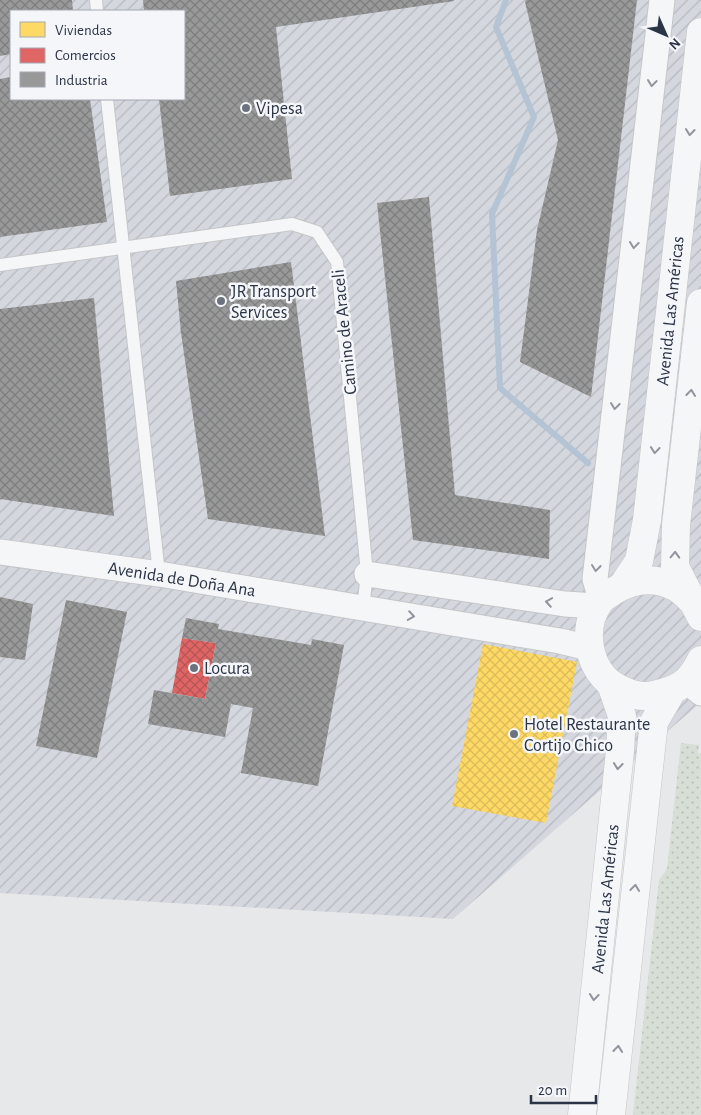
<svg xmlns="http://www.w3.org/2000/svg" width="701" height="1115" font-family="'Alegreya Sans',sans-serif">
  <style>
    .industrial { fill: url(#industrial-furrows); fill-rule: evenodd }
    .green { fill: url(#green-dots) }
    .homes { fill: url(#homes-cross-hatch) }
    .shops { fill: url(#shops-cross-hatch) }
    .industry { fill: url(#industry-cross-hatch) }
    .lines { fill: none; stroke-linecap: round; stroke-linejoin: round }
    .stream { stroke: #b4c4d5; stroke-width: 6 }
    .service-casing { stroke: #c4c6c8; stroke-width: 14 }
    .minor-casing { stroke: #c4c6c8; stroke-width: 27 }
    .tertiary-casing { stroke: #c4c6c8; stroke-width: 29 }
    .service { stroke: #f5f6f7; stroke-width: 12 }
    .minor { stroke: #f5f6f7; stroke-width: 25 }
    .tertiary { stroke: #f5f6f7; stroke-width: 28 }
    .oneway { stroke: #90959e }
    .poi-dot { fill: #6c737f; stroke: #f4f6f9; stroke-width: 2 }
    .labels { text-anchor: middle; stroke-width: 5; stroke-linejoin: round; paint-order: stroke }
    .poi-label { font-size: 18px; fill: #2b3445; stroke: #f4f6f9; text-anchor: start }
    .street-label { font-size: 18px; fill: #2b3445; stroke: #f4f6f9 }
  </style>
  <defs>
    <pattern id="industrial-furrows" width="10" height="10" patternUnits="userSpaceOnUse" patternTransform="scale(1.25)"><rect width="10" height="10" fill="#d4d7dd"/><path d="M-1 1l2-2M0 10L10 0M9 11l2-2" fill="none" stroke="#b6b9bf"/></pattern>
    <pattern id="green-dots" width="8" height="8" patternUnits="userSpaceOnUse" patternTransform="scale(1.25)"><rect width="8" height="8" fill="#d6ded6"/><path d="M2 2h.1M6 6h.1" fill="none" stroke="#b8bfb9" stroke-width="1.8" stroke-linecap="round"/></pattern>
    <pattern id="homes-cross-hatch" width="8" height="8" patternUnits="userSpaceOnUse" patternTransform="scale(1.25)"><rect width="8" height="8" fill="#ffd966"/><path d="M0 0l8 8M0 8l8-8" fill="none" stroke="#dbbb5a"/></pattern>
    <pattern id="shops-cross-hatch" width="8" height="8" patternUnits="userSpaceOnUse" patternTransform="scale(1.25)"><rect width="8" height="8" fill="#e06666"/><path d="M0 0l8 8M0 8l8-8" fill="none" stroke="#b65556"/></pattern>
    <pattern id="industry-cross-hatch" width="8" height="8" patternUnits="userSpaceOnUse" patternTransform="scale(1.25)"><rect width="8" height="8" fill="#999"/><path d="M0 0l8 8M0 8l8-8" fill="none" stroke="#7d7e7f"/></pattern>
  </defs>
  <rect width="100%" height="100%" fill="#e6e8ea"/>
  <path class="industrial" d="M0 0H701V702L453 919 0 893ZM11 11H184V99H11Z"/>
  <polygon class="green" points="681,743 699,745 698,754 701,753 701,1115 633,1115 659,880 667,869"/>
  <polygon class="homes" points="483,644 577,662 546,823 452,806"/>
  <polygon class="shops" points="182,638 216,643 205,699 172,693"/>
  <g class="industry">
    <polygon points="0,0 72,0 73,11 11,11 11,54 0,56"/>
    <polygon points="143,0 454,0 454,1 276,27 292,179 170,196 159,99 184,99 184,11 144,11"/>
    <polygon points="526,0 637,0 591,397 520,362 537,230 558,140 525,2"/>
    <polygon points="11,77 11,99 90,99 107,222 0,237 0,79"/>
    <polygon points="429,197 455,495 550,510 549,559 413,540 377,203"/>
    <polygon points="291,262 298,318 325,536 208,519 181,333 176,281"/>
    <polygon points="94,298 114,516 0,499 0,309"/>
    <polygon points="0,597 33,604 25,660 0,657"/>
    <polygon points="66,600 127,612 97,758 36,746"/>
    <polygon points="186,618 219,624 218,629 311,645 312,639 344,645 318,786 241,773 253,708 231,704 225,737 148,724 154,690 205,699 216,643 182,638"/>
  </g>
  <g class="lines">
    <polyline class="stream" points="506,0 496,27 534,117 492,214 500,388 588,463"/>
    <g class="service-casing">
      <g id="service">
        <polyline points="96,0 97,11"/>
        <polyline points="107,99 159,574"/>
        <polyline points="0,265 292,224 317,232 337,262 367,574 363,608"/>
      </g>
    </g>
    <g class="minor-casing">
      <g id="minor">
        <polyline points="0,552 159,574 560,641 589,648"/>
        <polyline points="367,574 565,604 597,606"/>
        <polyline points="601,599 595,579 662,0"/>
        <polyline points="687,681 701,693"/>
      </g>
    </g>
    <g class="tertiary-casing">
      <g id="tertiary">
        <polyline points="701,303 676,525 675,567 701,617"/>
        <polyline points="623,585 639,561 647,520 701,32"/>
        <path d="M691 600C686 595 680 589 673 586 652 576 631 580 612 592 608 595 603 597 600 601 580 628 588 673 618 688 630 694 641 698 654 695 678 690 690 683 701 660"/>
        <polyline points="582,1115 620,751 622,716 611,684"/>
        <polyline points="611,1115 654,722 672,691"/>
      </g>
    </g>
    <use href="#service" class="service"/>
    <use href="#minor" class="minor"/>
    <use href="#tertiary" class="tertiary"/>
  </g>
  <defs><path id="oneway-chevron" d="M-2-3.5L2.5 0L-2 3.5" fill="none" stroke-width="1.6" stroke-linecap="round" stroke-linejoin="round" transform="scale(1.25)"/></defs>
  <g class="oneway">
    <use href="#oneway-chevron" transform="translate(652 83) rotate(97)"/>
    <use href="#oneway-chevron" transform="translate(690 132) rotate(96)"/>
    <use href="#oneway-chevron" transform="translate(634 245) rotate(97)"/>
    <use href="#oneway-chevron" transform="translate(691 393) rotate(-84)"/>
    <use href="#oneway-chevron" transform="translate(615 406) rotate(97)"/>
    <use href="#oneway-chevron" transform="translate(655 450) rotate(96)"/>
    <use href="#oneway-chevron" transform="translate(675 555) rotate(-88)"/>
    <use href="#oneway-chevron" transform="translate(596 568) rotate(97)"/>
    <use href="#oneway-chevron" transform="translate(549 602) rotate(-171)"/>
    <use href="#oneway-chevron" transform="translate(411 616) rotate(9)"/>
    <use href="#oneway-chevron" transform="translate(618 766) rotate(96)"/>
    <use href="#oneway-chevron" transform="translate(635 888) rotate(-84)"/>
    <use href="#oneway-chevron" transform="translate(594 997) rotate(96)"/>
    <use href="#oneway-chevron" transform="translate(618 1049) rotate(-84)"/>
  </g>
  <g class="poi-dot">
    <circle cx="246" cy="108" r="5"/>
    <circle cx="221" cy="301" r="5"/>
    <circle cx="194" cy="668" r="5"/>
    <circle cx="514" cy="734" r="5"/>
  </g>
  <g class="labels">
    <g class="poi-label">
      <text x="256" y="114">Vipesa</text>
      <text x="231" y="297">JR Transport<tspan x="231" dy="21">Services</tspan></text>
      <text x="204" y="674">Locura</text>
      <text x="524" y="730">Hotel Restaurante<tspan x="524" dy="21">Cortijo Chico</tspan></text>
    </g>
    <g class="street-label">
      <text transform="translate(670 311) rotate(-84)" y="6">Avenida Las Américas</text>
      <text transform="translate(344 332) rotate(-96)" y="6">Camino de Araceli</text>
      <text transform="translate(182 579) rotate(9)" y="6">Avenida de Doña Ana</text>
      <text transform="translate(605 899) rotate(-84)" y="6">Avenida Las Américas</text>
    </g>
  </g>
  <rect x="10" y="10" width="175" height="90" fill="#f4f6f9" stroke="#a4a8b1"/>
  <rect x="20" y="22" width="25" height="15" fill="#ffd966" stroke="#a4a8b1"/>
  <text x="55" y="35" font-size="15" fill="#2b3445">Viviendas</text>
  <rect x="20" y="48" width="25" height="15" fill="#e06666" stroke="#a4a8b1"/>
  <text x="55" y="60" font-size="15" fill="#2b3445">Comercios</text>
  <rect x="20" y="72" width="25" height="15" fill="#999999" stroke="#a4a8b1"/>
  <text x="55" y="85" font-size="15" fill="#2b3445">Industria</text>
  <g transform="translate(666 35) rotate(135)" stroke="#f4f6f9" stroke-width="4" paint-order="stroke">
  <path d="M0-4L9 19L0 12L-9 19Z" fill="#2b3445"/>
  <text y="-8" font-size="14" font-weight="bold" text-anchor="middle" fill="#2b3445">N</text>
  </g>
  <path d="M531 1095v8h65v-8" fill="none" stroke="#2b3445" stroke-width="2.5"/>
  <text x="538" y="1095" font-size="15" fill="#2b3445" stroke="#f4f6f9" stroke-width="4" paint-order="stroke">20 m</text>
</svg>
